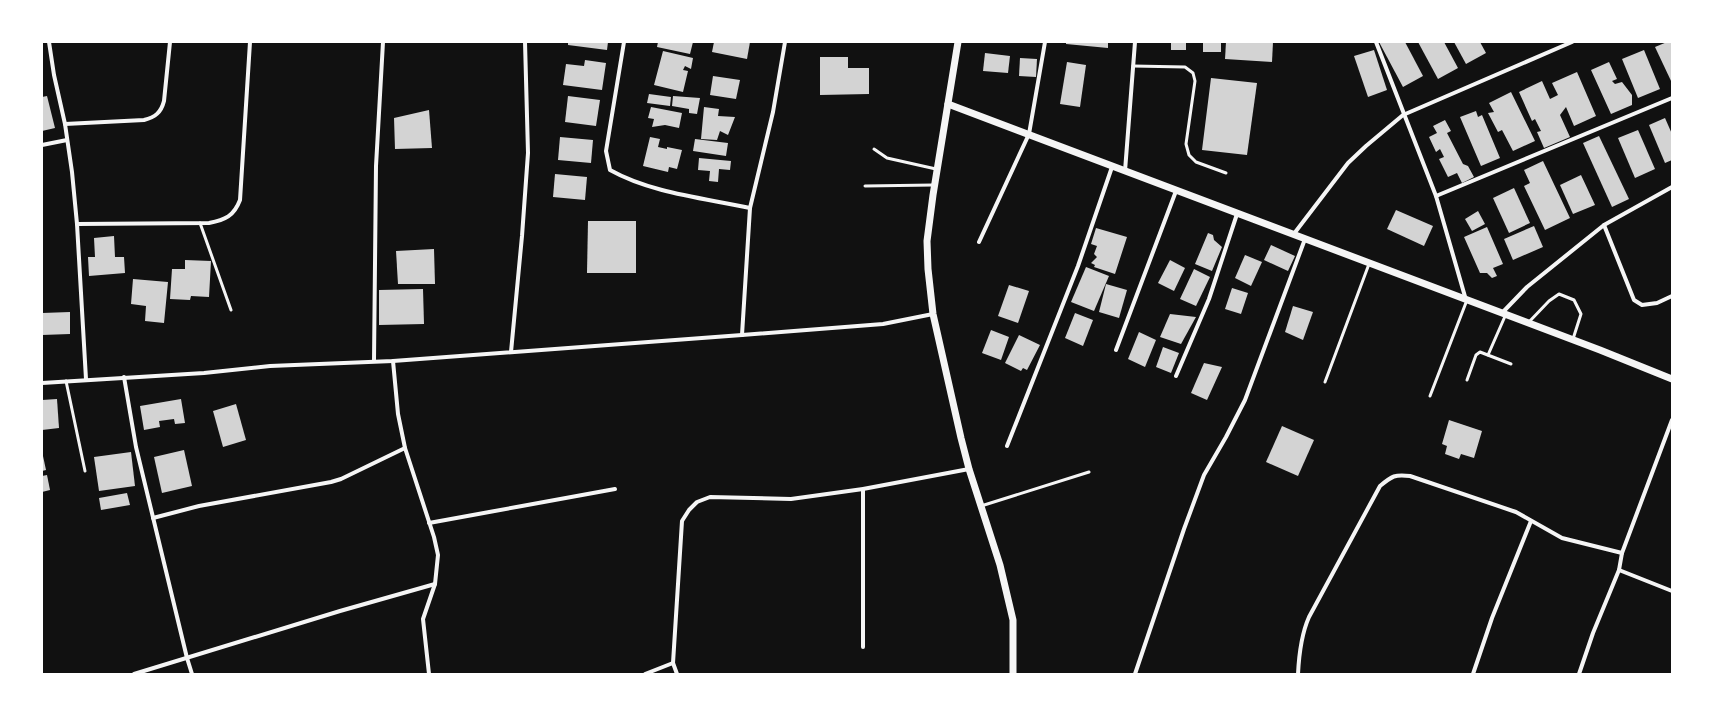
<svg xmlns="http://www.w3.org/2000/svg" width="1714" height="716" font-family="Arial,sans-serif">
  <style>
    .building { fill: #d3d3d3 }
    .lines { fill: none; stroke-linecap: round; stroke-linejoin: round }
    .service { stroke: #f5f5f5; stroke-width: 3 }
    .minor { stroke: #f5f5f5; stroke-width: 4 }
    .tertiary { stroke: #f5f5f5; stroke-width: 7 }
  </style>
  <rect width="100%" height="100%" fill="#111"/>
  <g class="building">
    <polygon points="568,42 608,42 607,50 568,45"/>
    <polygon points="658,42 693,42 690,54 657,47"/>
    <polygon points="714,42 750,42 747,59 712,52"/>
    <polygon points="1066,42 1108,42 1108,48 1066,44"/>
    <rect x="1171" y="42" width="15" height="8"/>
    <rect x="1203" y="42" width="18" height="10"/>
    <polygon points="1226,42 1273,42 1272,62 1225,59"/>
    <polygon points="1379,42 1405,42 1423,76 1403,87"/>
    <polygon points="1418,42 1444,42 1458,68 1438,79"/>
    <polygon points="1454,42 1480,42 1486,53 1466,64"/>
    <polygon points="1667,42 1672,42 1672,83 1655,47"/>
    <polygon points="1374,50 1387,90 1368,97 1354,56"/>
    <polygon points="1644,50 1660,89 1638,98 1622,59"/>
    <polygon points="663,51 693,58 691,69 685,66 683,70 688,71 683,92 654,85"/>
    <polygon points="985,53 1010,56 1008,73 983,71"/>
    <polygon points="820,57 848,57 848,68 869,68 869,94 820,95"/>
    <polygon points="1020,58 1037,59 1036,77 1019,76"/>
    <polygon points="585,60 606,63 602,90 563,85 566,64 584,66"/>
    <polygon points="1067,62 1086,65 1080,107 1060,104"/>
    <polygon points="1609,62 1617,79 1612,81 1615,84 1622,82 1632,95 1632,105 1611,114 1591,70"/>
    <polygon points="1577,72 1596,116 1574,126 1566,107 1560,115 1570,137 1544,148 1537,132 1541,131 1535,119 1532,121 1519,92 1542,81 1550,99 1558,95 1552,83"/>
    <polygon points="713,76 740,80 736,99 710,95"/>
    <polygon points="1211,78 1257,83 1247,155 1202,150"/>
    <polygon points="1511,92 1535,141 1513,151 1502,130 1498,132 1488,113 1494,112 1489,103"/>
    <polygon points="649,94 671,97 670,106 647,103"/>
    <polygon points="47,96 55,128 42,131 42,97"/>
    <polygon points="568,96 600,100 596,126 565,122"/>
    <polygon points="673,96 700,98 697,114 689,113 689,109 672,106"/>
    <polygon points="651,107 682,113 679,128 665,125 652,127 654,119 648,118"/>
    <polygon points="704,107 719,109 718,116 735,117 728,135 720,131 717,140 701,139"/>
    <polygon points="429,110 432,148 395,149 394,118"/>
    <polygon points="1476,111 1478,117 1482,115 1500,158 1481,166 1460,117"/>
    <polygon points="1665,118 1672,134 1672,160 1665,163 1649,125"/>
    <polygon points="1445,120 1451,131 1447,133 1463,164 1468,166 1474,177 1462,183 1457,173 1448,177 1439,159 1444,157 1440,149 1436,152 1429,137 1437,133 1433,126"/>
    <polygon points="1638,130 1655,169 1635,178 1618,138"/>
    <polygon points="1599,136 1629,199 1612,207 1583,143"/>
    <polygon points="560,137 593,140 591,163 558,160"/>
    <polygon points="650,137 660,139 658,147 667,149 667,147 682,150 677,169 669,167 668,172 643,166"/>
    <polygon points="695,139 728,143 726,156 693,151"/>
    <polygon points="699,158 731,161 730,170 719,169 718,182 709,181 710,171 698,170"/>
    <polygon points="1543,161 1570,218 1545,230 1524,186 1530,183 1524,170"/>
    <polygon points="555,174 587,177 585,200 553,197"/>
    <polygon points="1581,175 1595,205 1573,214 1560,185"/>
    <polygon points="1514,188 1530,223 1509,233 1493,198"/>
    <polygon points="1396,210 1433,226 1424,246 1387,229"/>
    <polygon points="1478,211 1485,224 1472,231 1465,219"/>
    <polygon points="588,221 636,221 636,273 587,273"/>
    <polygon points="1534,226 1543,247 1513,260 1504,239"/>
    <polygon points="1487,227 1503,264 1493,268 1497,276 1492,278 1487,273 1480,273 1464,237"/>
    <polygon points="1096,228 1127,237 1115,274 1094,267 1095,265 1091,263 1097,257 1094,254 1097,246 1091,244"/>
    <polygon points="1208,233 1213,235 1214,240 1222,247 1212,271 1195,264"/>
    <polygon points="114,236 115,257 124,257 125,273 89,276 88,257 95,257 94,238"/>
    <polygon points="1271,245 1295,256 1288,271 1264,260"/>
    <polygon points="434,249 435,284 398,284 396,251"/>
    <polygon points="1245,255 1262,262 1251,286 1235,278"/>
    <polygon points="185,260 211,261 209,297 191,296 190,300 170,299 172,269 185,269"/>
    <polygon points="1170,260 1185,268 1174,291 1158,283"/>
    <polygon points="1086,267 1109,276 1094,311 1071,302"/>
    <polygon points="1194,269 1210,277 1196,306 1180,299"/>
    <polygon points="133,279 168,282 164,323 145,321 146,306 131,304"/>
    <polygon points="1106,284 1127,290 1119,318 1099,312"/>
    <polygon points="1009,285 1029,291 1018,323 998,316"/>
    <polygon points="1232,288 1248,293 1241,314 1225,309"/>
    <polygon points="423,289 424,324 379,325 379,290"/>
    <polygon points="1293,306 1313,312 1303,340 1285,332"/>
    <polygon points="70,312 70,334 42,335 42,313"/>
    <polygon points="1075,313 1093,320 1083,346 1065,338"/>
    <polygon points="1170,314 1196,317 1181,344 1160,337"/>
    <polygon points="991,330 1009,337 1001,360 982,353"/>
    <polygon points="1139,332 1156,340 1145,367 1128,359"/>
    <polygon points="1019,335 1040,345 1027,370 1023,368 1021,371 1005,363"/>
    <polygon points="1163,347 1179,353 1171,373 1156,367"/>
    <polygon points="1204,363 1222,367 1207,400 1191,393"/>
    <polygon points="57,399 59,428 42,430 42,400"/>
    <polygon points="181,399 185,423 175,424 174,419 159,421 160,427 144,430 140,406"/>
    <polygon points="236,404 246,440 223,447 213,411"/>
    <polygon points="1449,420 1482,431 1474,458 1461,454 1459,459 1445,454 1447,446 1442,444"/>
    <polygon points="1282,426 1314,440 1298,476 1266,462"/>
    <polygon points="184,450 192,486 162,493 154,457"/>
    <polygon points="131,452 135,486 99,491 94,457"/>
    <polygon points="42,456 43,456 46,470 42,471"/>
    <polygon points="47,475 50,490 42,492 42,476"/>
    <polygon points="127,493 130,505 101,510 99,498"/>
  </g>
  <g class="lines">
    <g class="service">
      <polyline points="1133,66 1185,67 1193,73 1195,81 1186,144 1189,155 1196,162 1226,173"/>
      <polyline points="874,149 887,158 936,169"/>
      <polyline points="865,186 933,185"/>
      <polyline points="200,223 231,310"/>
      <polyline points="1528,323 1549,301 1559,294 1574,300 1581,314 1573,339"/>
      <polyline points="1488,355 1506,314"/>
      <polyline points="1467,380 1476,355 1480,352 1511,364"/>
      <polyline points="66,381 85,471"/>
      <polyline points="1325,382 1369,264"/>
      <polyline points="1430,396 1467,300"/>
      <polyline points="981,506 1089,472"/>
    </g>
    <g class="minor">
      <polyline points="49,42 54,75 65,124 72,172 77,224 86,379"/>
      <path d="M624 42 606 151 610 170C651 193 704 198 750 208"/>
      <polyline points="1376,42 1436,196 1466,300"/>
      <path d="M65 124 144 120C155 117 161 113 164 101L170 42"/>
      <polyline points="42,145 67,140"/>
      <polyline points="1125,171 1135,42"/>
      <polyline points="1436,196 1672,98"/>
      <path d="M77 224 209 223C225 220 234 216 240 200L250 42"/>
      <polyline points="1604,225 1634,300 1642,305 1657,303 1672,296"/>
      <polyline points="1293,235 1348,163 1366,146 1403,115 1572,42"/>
      <polyline points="979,242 1029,134 1045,42"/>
      <polyline points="1502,313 1527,287 1604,225 1672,187"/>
      <polyline points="742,335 750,208 773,112 785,42"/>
      <polyline points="1116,350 1176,191"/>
      <polyline points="511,352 522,236 528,153 525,42"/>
      <polyline points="374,361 376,166 383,42"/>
      <polyline points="393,361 398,414 405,448 434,537 438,555 435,584 423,619 429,674"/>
      <polyline points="1176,376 1209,299 1237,214"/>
      <polyline points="124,377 136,447 187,658 192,674"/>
      <polyline points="42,383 204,373 270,366 393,361 742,335 883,324 933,314"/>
      <polyline points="1007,446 1078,266 1112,167"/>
      <polyline points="863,489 863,647"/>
      <polyline points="153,518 199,506 331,482 341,479 405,448"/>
      <polyline points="429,523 615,489"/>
      <polyline points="1619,570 1672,591"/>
      <polyline points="134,674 340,611 435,584"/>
      <polyline points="645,674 673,663"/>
      <polyline points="677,674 673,663 682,521 689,510 697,502 710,497 791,499 863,489 969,469"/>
      <polyline points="1135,674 1184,529 1204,475 1226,437 1245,400 1305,239"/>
      <path d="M1298 674C1299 654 1301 635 1309 617L1380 486C1392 476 1395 474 1410 476L1516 512 1562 538 1622 553"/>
      <polyline points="1473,674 1492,618 1531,521"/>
      <polyline points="1579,674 1593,633 1619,570 1622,553 1672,420"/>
    </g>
    <g class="tertiary">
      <polyline points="958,42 933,195 927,241 928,269 933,314 961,438 969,469 1000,565 1013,620 1013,674"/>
      <polyline points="948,104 1600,350 1672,379"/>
    </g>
  </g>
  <rect width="1714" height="716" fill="none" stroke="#ffffff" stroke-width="86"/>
</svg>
